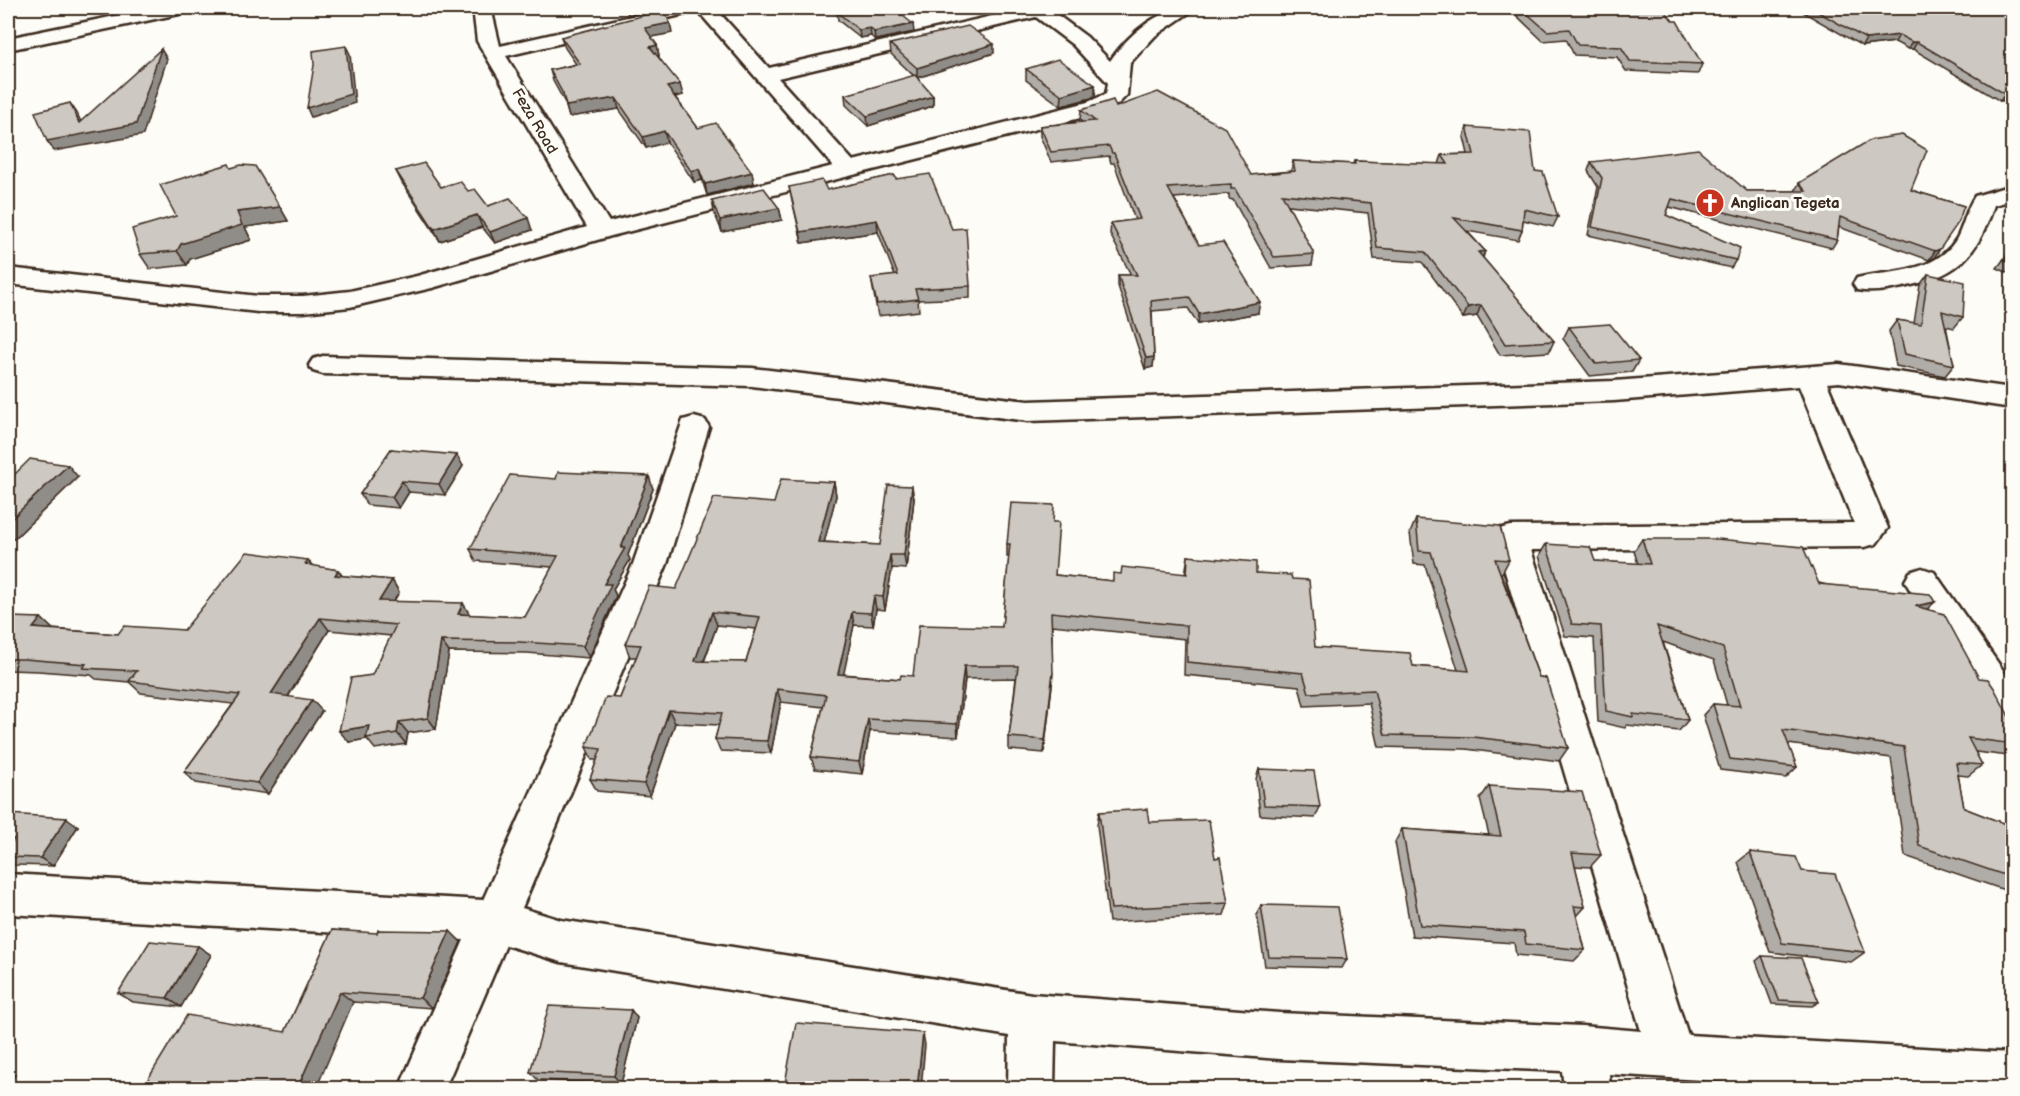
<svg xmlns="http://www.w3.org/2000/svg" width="2020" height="1096" font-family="'Balsamiq Sans',sans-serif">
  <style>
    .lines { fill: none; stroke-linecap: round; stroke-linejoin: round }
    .street-casing { stroke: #3b2a1e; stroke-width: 5 }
    .street { fill: #fdfcf7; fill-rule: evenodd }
    .wall { fill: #b0aca7; stroke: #3b2a1e; stroke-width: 1.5; fill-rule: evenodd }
    .shaded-wall { fill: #908c88; stroke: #3b2a1e; stroke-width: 1.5 }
    .building { fill: #cdc8c2; stroke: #3b2a1e; stroke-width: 1.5; fill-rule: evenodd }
    .labels { text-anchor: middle; stroke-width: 6; stroke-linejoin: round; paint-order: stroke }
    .far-street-label { font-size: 15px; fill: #3b2a1e; stroke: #fdfcf7 }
    .far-poi-label { font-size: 15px; font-weight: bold; fill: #3b2a1e; stroke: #fdfcf7; text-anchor: start }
  </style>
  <rect width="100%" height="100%" fill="#fdfcf7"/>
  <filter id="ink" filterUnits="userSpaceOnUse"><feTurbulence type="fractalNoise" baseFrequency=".0167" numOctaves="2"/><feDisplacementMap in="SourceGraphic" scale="12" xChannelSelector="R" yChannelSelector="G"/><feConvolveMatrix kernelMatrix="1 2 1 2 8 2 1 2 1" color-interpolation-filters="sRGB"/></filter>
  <g filter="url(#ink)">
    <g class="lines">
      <g class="street-casing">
        <g id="street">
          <polygon points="154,8 188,8 179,14 8,50 8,38"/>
          <path d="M473 8H491L500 46 667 8H715L769 68 1026 8H1048L1087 37 1110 61C1129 34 1162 4 1196 8L1155 36 1130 63 1127 95 1117 105 1104 112 611 236 432 288 350 307 303 312H258L8 284V268L258 296H303L350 291 417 276 587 227 477 41ZM698 11 833 166 609 222 506 56ZM1036 17 1073 45 1108 83 1106 94 1088 102 853 161 778 78Z"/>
          <path d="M2012 185V200L1994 205C1977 257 1957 276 1903 287 1888 290 1872 293 1857 290L1853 284 1857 278C1890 270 1936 274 1957 238 1964 225 1966 209 1975 196Z"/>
          <polygon points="323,356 752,368 1028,401 1614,381 1839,364 2012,388 2012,408 1839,382 1827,383 1888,528 1876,544 1864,547 1531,550 1688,1035 2012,1053 2012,1088 1820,1088 1609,1074 1610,1088 1564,1088 1562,1071 1280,1059 1055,1041 1054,1088 1008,1088 1009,1036 561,962 506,945 445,1088 399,1088 464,940 8,914 8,874 483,900 633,564 683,420 694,417 705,420 709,427 667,564 522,908 561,920 1032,994 1280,1013 1582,1026 1641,1031 1495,538 1499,529 1511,526 1854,523 1799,386 1614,401 1028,421 752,386 323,374 313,371 309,365 313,359"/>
          <polygon points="1922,568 1934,572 2012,683 2012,728 1999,723 1910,590 1905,581 1910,572"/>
        </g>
      </g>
      <use href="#street" class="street"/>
    </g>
    <g class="wall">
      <polygon points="1438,8 1468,8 1467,10 1439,9"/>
      <polygon points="1515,8 1663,8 1702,64 1698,74 1626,71 1617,57 1574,55 1566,39 1543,41 1513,12"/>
      <polygon points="1796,8 2013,8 2013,99 2000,101 1913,49 1908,49 1895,42 1862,46"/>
      <polygon points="837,12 914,32 875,40 871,36 860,38 838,20"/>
      <polygon points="672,33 651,37 657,45 659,56 658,56 683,95 675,97 698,128 754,183 707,195 702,180 694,182 667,142 646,148 619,109 569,117 565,103 553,81 550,70 576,64 565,48 561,37"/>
      <polygon points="890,44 994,53 917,78 933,96 933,106 868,126 846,105 845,95 914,76 891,54"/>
      <polygon points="1026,69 1095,85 1095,97 1061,106 1026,80"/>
      <polygon points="1116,107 1251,175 1291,171 1293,161 1353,164 1354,161 1439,164 1442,155 1468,154 1464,137 1467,127 1535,171 1558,217 1553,227 1523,220 1522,230 1518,240 1467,231 1485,251 1483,258 1554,341 1549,352 1500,355 1477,316 1463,318 1422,262 1374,259 1368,213 1288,205 1314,254 1312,265 1271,268 1233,200 1229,199 1229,194 1174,198 1199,245 1258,313 1198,324 1188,308 1152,311 1154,357 1153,367 1145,369 1118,286 1118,275 1131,275 1110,234 1111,223 1135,220 1114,163 1111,163 1109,156 1051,162 1040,136 1040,126 1082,122 1080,120 1081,110"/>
      <polygon points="1591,162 1747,191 1795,191 1799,183 1911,190 1964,206 1934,258 1929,260 1839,227 1837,240 1832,248 1669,207 1666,215 1736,260 1731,268 1588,235 1598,187 1588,171"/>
      <polygon points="232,168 280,207 288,221 245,227 251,240 190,259 187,265 150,269 140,254 176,216"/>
      <polygon points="396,171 441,187 468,191 488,206 532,230 495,243 482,227 440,241 402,183"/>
      <polygon points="894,175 970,286 970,298 918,300 919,311 878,316 871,278 895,276 878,232 802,243 789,187 827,190"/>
      <polygon points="712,201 779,208 782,220 722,232 714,212"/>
      <polygon points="2013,247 2013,275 1997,268"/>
      <polygon points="1928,274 1963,317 1954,328 1946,326 1954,365 1945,376 1896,366 1889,331 1897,320 1914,323 1920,285"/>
      <polygon points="1569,327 1639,360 1632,372 1590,376 1563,339"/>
      <polygon points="391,449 463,466 445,495 409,492 399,508 367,505 360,494"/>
      <polygon points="78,477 14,539 10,539 8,543 8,481"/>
      <path d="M834 482 836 496 824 542 880 545 914 499 906 569 892 568 885 610 876 609 873 626 854 625 843 674 900 679 913 676 1002 627 1009 557H1007V544L1053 522 1055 575 1112 581 1121 574H1185L1188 556 1256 573 1292 579 1315 647 1413 666 1458 670 1425 565 1414 564 1410 533 1416 519 1509 560 1502 573H1501L1539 677 1568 748 1559 761 1466 749 1379 747 1369 703 1304 706 1299 686 1184 675 1185 639 1052 625V685L1044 753 1009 750V737L1016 678 965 679 958 737 870 731 862 774 815 769 811 757 823 707 781 702 771 753 720 751 715 739 719 725 675 723 650 796 597 791 590 779 597 760H592L586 747 620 698 636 657H630L625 644 676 589 774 503ZM717 625 756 629 746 662H704Z"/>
      <polygon points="653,489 628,555 630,560 613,589 616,596 589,658 527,653 449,652 436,729 408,733 406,744 375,749 367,739 349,742 372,675 391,636 329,630 288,697 322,711 268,794 196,783 184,772 233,704 141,693 129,682 96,679 91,675 38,671 8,670 8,620 41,618 52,629 118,634 184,630 308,560 312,566 338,570 342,576 392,580 399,592 394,601 470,615 525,617 552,567 476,561 470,549"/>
      <polygon points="1642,539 1927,610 2013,724 2013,754 2009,756 1975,752 1982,765 1968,776 1958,775 1964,808 2013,827 2013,893 1905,856 1891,758 1788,744 1797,767 1786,778 1720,770 1703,715 1713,704 1727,705 1714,660 1663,642 1688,720 1679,731 1627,725 1625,728 1598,722 1594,638 1565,636 1539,556 1546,544 1595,561 1638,564 1634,551"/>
      <polygon points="1259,769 1320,807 1315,818 1260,815 1256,779"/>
      <polygon points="1489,786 1601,855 1590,867 1575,866 1585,907 1577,916 1585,950 1574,961 1516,955 1514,943 1412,936 1395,842 1402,829 1489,835 1480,799"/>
      <polygon points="1099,812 1149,822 1215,858 1228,903 1224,915 1109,922 1097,825"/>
      <polygon points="8,814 78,826 53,866 15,865 8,860"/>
      <polygon points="1750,852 1802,871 1865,952 1851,962 1770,952 1738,862"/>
      <polygon points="1261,905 1347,959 1342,968 1265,966 1257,914"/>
      <polygon points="332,930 461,942 432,1008 353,1002 285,1032"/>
      <polygon points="198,946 211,955 181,1007 133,1002 118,993"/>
      <polygon points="1762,956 1819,1002 1812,1006 1772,1004 1756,961"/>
      <polygon points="631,1010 637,1018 621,1084 538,1080 530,1072"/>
    </g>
    <g class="shaded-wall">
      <polygon points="626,8 659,8 628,15"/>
      <polygon points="670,23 672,33 647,38 645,28"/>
      <polygon points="913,24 914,32 875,40 874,32"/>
      <polygon points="870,28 871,36 860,38 859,30"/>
      <polygon points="1899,35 1895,42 1862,46 1866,39"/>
      <polygon points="1912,42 1917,42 1913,49 1908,49"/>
      <polygon points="994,44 994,53 917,78 917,68"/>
      <polygon points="657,45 659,56 653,57 650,47"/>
      <polygon points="346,46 350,54 355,103 311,117 307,108"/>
      <polygon points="161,49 167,59 143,135 54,151 47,141 79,123 70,103 77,113 86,133"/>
      <polygon points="680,84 683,95 670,98 667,87"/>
      <polygon points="1095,85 1095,97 1061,106 1062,95"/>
      <polygon points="2013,93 2013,99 2000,101 2005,94"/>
      <polygon points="933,96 933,106 868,126 867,116"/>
      <polygon points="616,98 619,109 569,117 566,106"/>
      <polygon points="664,131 667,142 646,148 643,137"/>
      <polygon points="699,169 702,180 694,182 691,171"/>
      <polygon points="752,172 754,183 707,195 705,184"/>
      <polygon points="280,207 288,221 245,227 251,240 190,259 187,265 177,251 181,244 237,212"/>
      <polygon points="779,208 782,220 722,232 720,220"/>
      <polygon points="477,215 482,227 440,241 434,229"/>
      <polygon points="528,218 532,230 495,243 490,232"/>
      <polygon points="877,220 878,232 802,243 800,232"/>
      <polygon points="1940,249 1934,258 1929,260 1935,251"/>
      <polygon points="1485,251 1481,262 1478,252"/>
      <polygon points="1260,302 1258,313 1198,324 1199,314"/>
      <polygon points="1481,305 1477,316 1463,318 1468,307"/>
      <polygon points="1154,357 1153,367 1145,369 1146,358"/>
      <polygon points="457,455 463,466 445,495 439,484"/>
      <polygon points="68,465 78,477 14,539 8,533 8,522"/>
      <polygon points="649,476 653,489 628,555 630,560 613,589 616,596 589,658 583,646 604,584 621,548"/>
      <polygon points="402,481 409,492 399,508 392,497"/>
      <polygon points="834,482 836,496 821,555 818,542"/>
      <polygon points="912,486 914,499 906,569 904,555"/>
      <polygon points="890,555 892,568 885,610 883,597"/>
      <polygon points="308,560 317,572 305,564"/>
      <polygon points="338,570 347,582 335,575"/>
      <polygon points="392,580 399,592 387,613 379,601"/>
      <polygon points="874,596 876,609 873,626 871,613"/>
      <polygon points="1935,602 1923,613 1915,606"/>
      <polygon points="463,603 470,615 458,614"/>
      <polygon points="712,612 717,625 699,674 695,661"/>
      <polygon points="852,612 854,625 841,687 838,674"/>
      <polygon points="41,618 54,630 33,628"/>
      <polygon points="320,618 329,630 282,706 271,694"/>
      <polygon points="441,641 449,652 436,729 428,718"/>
      <polygon points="964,666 965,679 958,737 957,724"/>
      <polygon points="1053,672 1052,685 1044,753 1045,740"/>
      <polygon points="777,689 781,702 771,753 767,741"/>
      <polygon points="312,700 322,711 268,794 257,783"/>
      <polygon points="669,710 675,723 650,796 644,784"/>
      <polygon points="868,719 870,731 862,774 859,762"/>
      <polygon points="399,722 408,733 406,744 397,733"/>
      <polygon points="369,726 366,738 367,739 349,742 339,731"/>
      <polygon points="67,818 78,826 53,866 40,858"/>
      <polygon points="450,931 461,942 432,1008 420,998"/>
      <polygon points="198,946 211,955 181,1007 167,998"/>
      <polygon points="340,992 353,1002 316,1089 297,1089"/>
      <polygon points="631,1010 637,1018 621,1084 614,1076"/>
      <polygon points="923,1033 925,1045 921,1089 917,1089"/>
      <polygon points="8,1072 15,1075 8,1086"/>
    </g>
    <g class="building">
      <polygon points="852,8 893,8 913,24 874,32 870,28 859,30 837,12"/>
      <polygon points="1521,8 1663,8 1673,21 1677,21 1702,64 1630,61 1621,47 1578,45 1569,29 1547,31"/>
      <polygon points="1811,8 2013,8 2013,93 2005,94 1917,42 1912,42 1899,35 1866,39"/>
      <polygon points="664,10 670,23 645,28 657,45 650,47 680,84 667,87 698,128 716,123 752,172 705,184 699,169 691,171 664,131 643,137 616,98 566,106 563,94 550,70 580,64 561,37"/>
      <polygon points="968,26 994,44 917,68 890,44"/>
      <polygon points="346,46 351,94 307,108 314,65 313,51"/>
      <polygon points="161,49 136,124 47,141 35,112 70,103 79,123"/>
      <polygon points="1058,59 1095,85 1062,95 1026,69"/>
      <polygon points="915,75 933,96 867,116 845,95"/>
      <polygon points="1158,92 1225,128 1251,175 1295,171 1293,161 1355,164 1354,161 1448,164 1442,155 1474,154 1467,127 1530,132 1535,171 1543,172 1558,217 1524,209 1522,230 1454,218 1485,251 1478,252 1554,341 1505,344 1481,305 1468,307 1425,252 1377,248 1371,203 1282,194 1314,254 1274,257 1235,189 1231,189 1231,184 1168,188 1199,245 1223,242 1260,302 1199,314 1189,297 1151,301 1154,357 1146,358 1118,275 1137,275 1111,223 1140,219 1114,153 1112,153 1109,146 1051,152 1040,126 1095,121 1081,110 1113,100 1116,107"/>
      <polygon points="1902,135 1927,150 1911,190 1964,206 1958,223 1940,249 1935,251 1840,217 1837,240 1672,199 1666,215 1740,248 1736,260 1592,227 1602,178 1591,162 1698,149 1747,191 1806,191 1799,183 1870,140"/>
      <polygon points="424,163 441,187 460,181 468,191 475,189 488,206 510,198 528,218 490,232 477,215 434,229 396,171"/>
      <polygon points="229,164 231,168 241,165 255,166 280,207 237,212 242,225 181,244 177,251 140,254 132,229 176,216 160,185"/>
      <polygon points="930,174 952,229 966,228 970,286 915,289 918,299 877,304 871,278 898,275 877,220 800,232 789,187 822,180 827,190 894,175 896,179"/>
      <polygon points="764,188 779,208 720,220 712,201"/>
      <polygon points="2013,247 2013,264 2003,260"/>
      <polygon points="1928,274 1965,282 1963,317 1942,311 1954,365 1905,354 1897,320 1921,324"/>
      <polygon points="1610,324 1639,360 1596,364 1569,327"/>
      <polygon points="391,449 457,455 439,484 402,481 392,497 360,494"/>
      <polygon points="30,459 68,465 8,522 8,481"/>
      <polygon points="558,472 649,476 621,548 625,548 604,584 611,584 583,646 520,642 441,641 428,718 399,722 397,733 366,738 369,726 339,731 351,678 372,675 396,625 320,618 271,694 312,700 257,783 184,772 240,695 129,681 137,671 83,668 86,664 24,659 8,659 8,620 10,617 41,618 33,628 118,634 124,626 184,630 247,552 308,560 305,564 338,570 335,575 392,580 379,601 463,603 458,614 525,617 558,556 470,549 510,475 556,479"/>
      <path d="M781 479 834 482 818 542 880 545 888 485 912 486 904 555H890L883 597 874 596 871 613 852 612 838 674 900 679 901 675 913 676 919 625 1002 627 1010 544H1007L1011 503 1054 505 1053 522H1059L1055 575 1113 581V573L1121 574 1122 567 1187 574 1188 556 1256 562V573L1291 575 1292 579 1309 580 1315 647 1410 653 1413 666 1469 671 1431 552 1419 551 1416 519 1500 526 1509 560 1495 559 1539 677 1546 678 1568 748 1473 737 1385 735 1374 690 1309 693 1303 673 1187 662V626L1051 612 1053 672 1045 740 1009 737 1018 666H964L957 724 868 719 859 762 811 757 826 695 777 689 767 741 715 739 722 713 669 710 644 784 590 779 601 749 586 747 606 697 620 698 641 645 625 644 649 586 676 589 714 498 774 503ZM712 612 760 617 746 662 695 661Z"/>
      <polygon points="1642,539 1717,539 1803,547 1819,584 1930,594 1935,602 1915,606 1944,614 1979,678 1988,679 1994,688 2013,724 2013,744 1968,738 1982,765 1956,763 1964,808 2013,827 2013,878 1919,846 1904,747 1783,730 1797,767 1730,759 1713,704 1740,706 1723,648 1657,626 1688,720 1633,714 1633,717 1606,711 1601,626 1572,624 1546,544 1590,547 1595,561 1650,564"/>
      <polygon points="1259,769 1314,771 1320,807 1264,805"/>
      <polygon points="1489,786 1582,792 1601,855 1572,853 1585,907 1574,906 1585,950 1526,944 1524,932 1420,925 1402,829 1501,836"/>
      <polygon points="1147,809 1149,822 1209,820 1215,858 1220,857 1228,903 1111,909 1099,812"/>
      <polygon points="8,814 67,818 40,858 8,857 8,848 14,839 8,839"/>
      <polygon points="1750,852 1796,857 1802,871 1835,874 1865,952 1782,943"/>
      <polygon points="1261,905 1338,907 1347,959 1269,957"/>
      <polygon points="332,930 377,933 378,930 450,931 420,998 340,992 297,1089 142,1089 187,1015 285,1032"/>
      <polygon points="150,941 198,946 167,998 118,993"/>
      <polygon points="1762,956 1801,958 1819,1002 1779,1000"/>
      <polygon points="549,1006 631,1010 614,1076 530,1072"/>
      <polygon points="796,1023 923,1033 917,1089 784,1089"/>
    </g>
  </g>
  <defs>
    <g id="church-disc" transform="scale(1.5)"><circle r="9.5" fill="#c8321e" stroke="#fdfcf7"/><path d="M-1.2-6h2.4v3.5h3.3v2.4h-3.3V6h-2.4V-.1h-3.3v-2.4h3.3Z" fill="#fff"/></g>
  </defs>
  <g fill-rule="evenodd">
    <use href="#church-disc" x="1710" y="203"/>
  </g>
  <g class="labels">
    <g class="far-street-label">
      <text transform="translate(535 121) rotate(59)" y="5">Feza Road</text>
    </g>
    <g class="far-poi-label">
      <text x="1731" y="208">Anglican Tegeta</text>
    </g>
  </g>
  <rect width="2020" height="1096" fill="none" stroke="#fdfcf7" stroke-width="30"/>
  <rect x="15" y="15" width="1990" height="1066" fill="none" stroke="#3b2a1e" stroke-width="2" filter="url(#ink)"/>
</svg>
